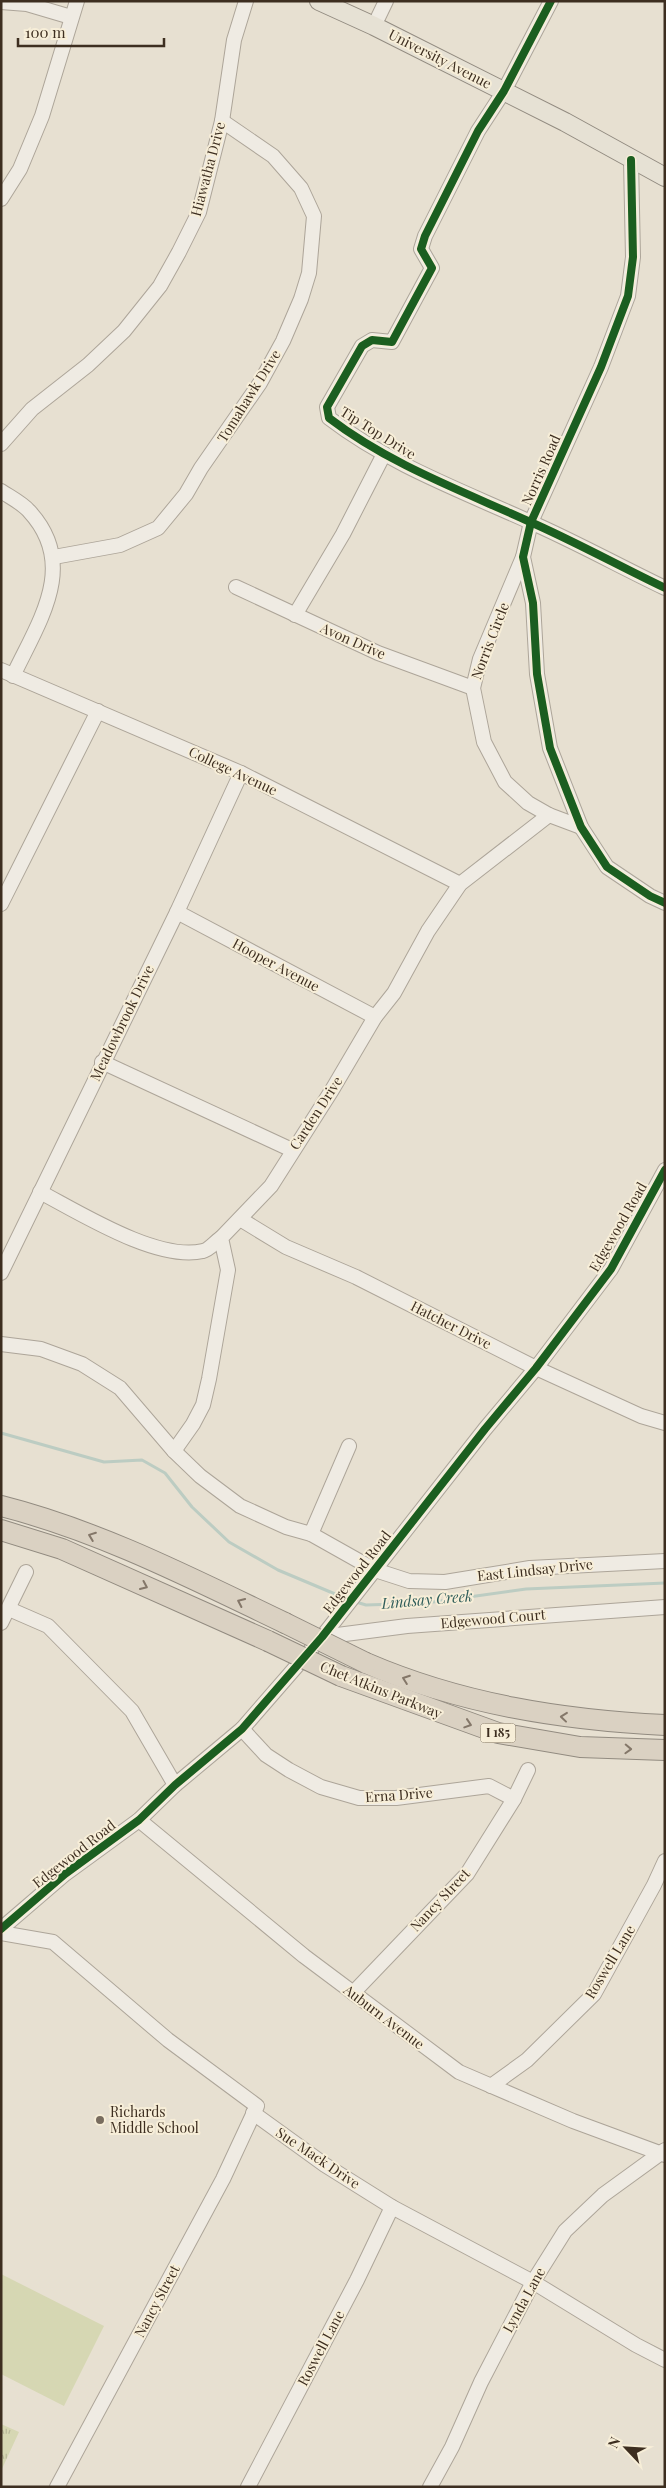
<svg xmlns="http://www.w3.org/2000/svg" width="666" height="2488" font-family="'Playfair Display',serif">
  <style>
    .grass { fill: url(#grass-tufts) }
    .pitch { fill: #d6d7b3 }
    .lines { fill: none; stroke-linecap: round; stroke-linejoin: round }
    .stream { stroke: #bcccc2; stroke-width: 3 }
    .minor-casing { stroke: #ada599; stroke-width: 16 }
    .major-casing { stroke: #928b80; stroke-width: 20 }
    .highway-casing { stroke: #928b80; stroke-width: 22 }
    .minor { stroke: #efebe3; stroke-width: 14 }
    .major { stroke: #e6e1d4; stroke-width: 18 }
    .highway { stroke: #dad1c2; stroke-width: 20 }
    .highway-bridge-casing { stroke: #928b80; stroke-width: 22; stroke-linecap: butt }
    .highway-bridge { stroke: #dad1c2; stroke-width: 20 }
    .cycleway-casing { stroke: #f7eed8; stroke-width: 11 }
    .cycleway { stroke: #1b5e20; stroke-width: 8 }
    .oneway { stroke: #847769 }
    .poi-dot { fill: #786c5e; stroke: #f7eed8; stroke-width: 2 }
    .labels { text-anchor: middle; stroke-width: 4; stroke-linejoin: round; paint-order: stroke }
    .shield { fill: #f7eed8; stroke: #756857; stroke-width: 1 }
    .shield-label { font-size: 12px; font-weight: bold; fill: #3d2e20 }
    .street-label { font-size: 14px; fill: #3d2e20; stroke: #f7eed8 }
    .poi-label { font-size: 14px; fill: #3d2e20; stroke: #f7eed8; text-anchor: start }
    .water-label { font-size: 15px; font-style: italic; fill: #2f5d5a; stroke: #f7eed8 }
  </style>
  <defs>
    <pattern id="grass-tufts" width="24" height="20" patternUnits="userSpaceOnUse" patternTransform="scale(1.25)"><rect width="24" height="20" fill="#d6d7b3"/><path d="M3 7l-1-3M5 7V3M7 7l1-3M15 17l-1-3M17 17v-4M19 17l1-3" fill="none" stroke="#b9b99a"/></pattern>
  </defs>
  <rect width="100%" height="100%" fill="#e7e0d1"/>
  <polygon class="grass" points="1,2424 19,2432 1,2471"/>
  <polygon class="pitch" points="1,2274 104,2326 64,2406 1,2374"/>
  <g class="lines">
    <g class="stream">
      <polyline points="1,1433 104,1462 142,1460 165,1473 192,1507 229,1542 278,1570 347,1599"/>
      <polyline points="356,1602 366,1605 426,1603 526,1589 665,1583"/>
    </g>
    <g class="minor-casing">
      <g id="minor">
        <path d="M551 1 504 91 478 131 425 236 421 249 432 268 392 342 372 340 362 346 327 407 329 418C389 464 460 490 528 521 574 541 619 566 665 588"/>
        <polyline points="1,2 27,4 71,17"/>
        <polyline points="374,26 386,1"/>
        <polyline points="631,160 633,257 628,296 601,367 531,522 523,557 533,603 537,674 550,748 581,827 607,867 650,896 665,903"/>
        <polyline points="1,199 20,169 42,116 77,1"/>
        <polyline points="1,444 32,409 88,365 124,331 160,286 179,252 199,212 222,121 234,40 246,1"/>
        <path d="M1 491C10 497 22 503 29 511 79 565 39 621 13 676"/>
        <polyline points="54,557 120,545 158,528 186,494 201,468 260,383 283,341 301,299 309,273 314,216 301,188 273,156 222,121"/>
        <polyline points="523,557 480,659 473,688 484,742 505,782 528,803 549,815 581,827"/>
        <polyline points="236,587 378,653 473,688"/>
        <polyline points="295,615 343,534 384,454"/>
        <polyline points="1,670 241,773 460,884"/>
        <polyline points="1,904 98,711"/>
        <polyline points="177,912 375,1017"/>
        <polyline points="102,1062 292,1150"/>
        <path d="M40 1192C80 1213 158 1262 203 1251 209 1250 215 1242 221 1238"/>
        <polyline points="240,1219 286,1247 356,1277 536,1368 641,1416 665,1423"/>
        <polyline points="1,1273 177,912 241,773"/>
        <polyline points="1,1344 41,1349 82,1364 120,1388 174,1451 200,1476 240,1506 286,1527 311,1534 375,1570 409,1581 445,1582 530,1568 665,1561"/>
        <polyline points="174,1451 193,1424 203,1405 209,1379 228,1270 221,1238 271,1186 332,1090 375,1017 394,993 428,931 460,884 549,815"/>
        <polyline points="311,1534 349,1446"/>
        <polyline points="9,1609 48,1626 132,1711 175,1785"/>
        <polyline points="1,1623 26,1572"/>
        <polyline points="322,1637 407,1626 665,1607"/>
        <polyline points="242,1729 266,1755 289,1770 321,1787 359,1798 396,1798 489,1786 514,1799"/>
        <polyline points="139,1820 304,1956 459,2072 573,2121 665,2155"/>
        <polyline points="1,1929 65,1874 139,1820 175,1785 242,1729 322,1637 485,1429 536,1368 611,1269 665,1170"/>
        <polyline points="1,1933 53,1942 168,2040 257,2106 223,2179 57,2487"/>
        <polyline points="353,1993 467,1874 514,1799 528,1770"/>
        <polyline points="491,2086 527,2060 594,1994 654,1885 665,1861"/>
        <polyline points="253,2113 325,2165 392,2207 533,2282 636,2345 665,2360"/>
        <polyline points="248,2487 357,2280 392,2207"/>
        <polyline points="430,2487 452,2447 481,2382 533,2282 565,2231 603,2195 665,2150"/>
      </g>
    </g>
    <g class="major-casing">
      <polyline id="major" points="319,1 374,26 565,122 665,177"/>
    </g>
    <g class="highway-casing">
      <g id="highway">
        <path d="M1 1506C100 1531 193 1579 285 1623"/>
        <polyline points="1,1530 62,1549 268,1641"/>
        <path d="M366 1663C461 1704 562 1720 665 1725"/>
        <polyline points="341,1676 498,1733 580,1747 665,1750"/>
      </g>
    </g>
    <use href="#minor" class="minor"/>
    <use href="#major" class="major"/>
    <use href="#highway" class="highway"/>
    <g class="highway-bridge-casing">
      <g id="highway-bridge">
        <polyline points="285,1623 366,1663"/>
        <polyline points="268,1641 341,1676"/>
      </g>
    </g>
    <use href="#highway-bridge" class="highway-bridge"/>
    <g class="cycleway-casing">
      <g id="cycleway">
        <path d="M551 1 504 91 478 131 425 236 421 249 432 268 392 342 372 340 362 346 327 407 329 418C389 464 460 490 528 521 574 541 619 566 665 588"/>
        <polyline points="631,160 633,257 628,296 601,367 531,522 523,557 533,603 537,674 550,748 581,827 607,867 650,896 665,903"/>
        <polyline points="1,1929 65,1874 139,1820 175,1785 242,1729 322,1637 485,1429 536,1368 611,1269 665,1170"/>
      </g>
    </g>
    <use href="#cycleway" class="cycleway"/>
  </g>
  <defs><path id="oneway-chevron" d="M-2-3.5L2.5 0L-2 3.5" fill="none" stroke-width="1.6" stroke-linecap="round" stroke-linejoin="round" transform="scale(1.25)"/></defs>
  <g class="oneway">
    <use href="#oneway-chevron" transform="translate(92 1536) rotate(-159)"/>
    <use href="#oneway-chevron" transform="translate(144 1586) rotate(24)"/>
    <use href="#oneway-chevron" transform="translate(241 1602) rotate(-155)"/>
    <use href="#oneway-chevron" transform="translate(406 1679) rotate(-160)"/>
    <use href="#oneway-chevron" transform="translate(564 1717) rotate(-174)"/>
    <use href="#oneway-chevron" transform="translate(468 1724) rotate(18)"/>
    <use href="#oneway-chevron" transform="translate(628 1749) rotate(2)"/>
  </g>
  <circle class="poi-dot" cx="100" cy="2120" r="5"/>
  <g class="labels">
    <rect class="shield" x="480.5" y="1723.5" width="35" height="19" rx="4"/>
    <g class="shield-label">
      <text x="498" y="1737">I 185</text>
    </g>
    <g class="street-label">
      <text transform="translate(440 59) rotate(27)" y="5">University Avenue</text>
      <text transform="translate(208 169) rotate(-75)" y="5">Hiawatha Drive</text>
      <text transform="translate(249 396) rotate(-58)" y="5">Tomahawk Drive</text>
      <text transform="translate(378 433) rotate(32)" y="5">Tip Top Drive</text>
      <text transform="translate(541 470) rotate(-66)" y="5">Norris Road</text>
      <text transform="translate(353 641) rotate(24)" y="5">Avon Drive</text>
      <text transform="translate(490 641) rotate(-69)" y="5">Norris Circle</text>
      <text transform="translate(233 771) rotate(25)" y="5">College Avenue</text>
      <text transform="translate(276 965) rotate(28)" y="5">Hooper Avenue</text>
      <text transform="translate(122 1023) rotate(-64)" y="5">Meadowbrook Drive</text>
      <text transform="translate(316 1113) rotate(-57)" y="5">Carden Drive</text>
      <text transform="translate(618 1227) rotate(-60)" y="5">Edgewood Road</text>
      <text transform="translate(451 1325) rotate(27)" y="5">Hatcher Drive</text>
      <text transform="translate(535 1570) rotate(-6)" y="5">East Lindsay Drive</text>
      <text transform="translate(357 1572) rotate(-52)" y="5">Edgewood Road</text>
      <text transform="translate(493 1619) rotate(-5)" y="5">Edgewood Court</text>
      <text transform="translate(381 1690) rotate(22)" y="5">Chet Atkins Parkway</text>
      <text transform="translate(399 1795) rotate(-4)" y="5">Erna Drive</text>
      <text transform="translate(74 1854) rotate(-38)" y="5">Edgewood Road</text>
      <text transform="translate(440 1900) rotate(-47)" y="5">Nancy Street</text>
      <text transform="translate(610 1962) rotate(-59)" y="5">Roswell Lane</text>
      <text transform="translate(384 2017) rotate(37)" y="5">Auburn Avenue</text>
      <text transform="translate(318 2158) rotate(34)" y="5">Sue Mack Drive</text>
      <text transform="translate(524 2300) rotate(-61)" y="5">Lynda Lane</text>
      <text transform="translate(157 2301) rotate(-62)" y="5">Nancy Street</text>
      <text transform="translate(321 2348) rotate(-62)" y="5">Roswell Lane</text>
    </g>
    <g class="poi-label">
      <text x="110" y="2117">Richards<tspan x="110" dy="16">Middle School</tspan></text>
    </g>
    <g class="water-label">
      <text transform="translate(427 1600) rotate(-5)" y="5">Lindsay Creek</text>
    </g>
  </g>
  <rect width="666" height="2488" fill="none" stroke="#3d2e20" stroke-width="5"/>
  <g transform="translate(626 2448) rotate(295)" stroke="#f7eed8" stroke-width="4" paint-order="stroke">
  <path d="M0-4L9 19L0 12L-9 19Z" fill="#3d2e20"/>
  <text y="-8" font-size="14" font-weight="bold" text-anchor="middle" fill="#3d2e20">N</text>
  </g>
  <path d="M18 38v8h146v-8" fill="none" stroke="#3d2e20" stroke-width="2.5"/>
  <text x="25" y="38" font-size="15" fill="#3d2e20" stroke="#f7eed8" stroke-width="4" paint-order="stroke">100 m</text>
</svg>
